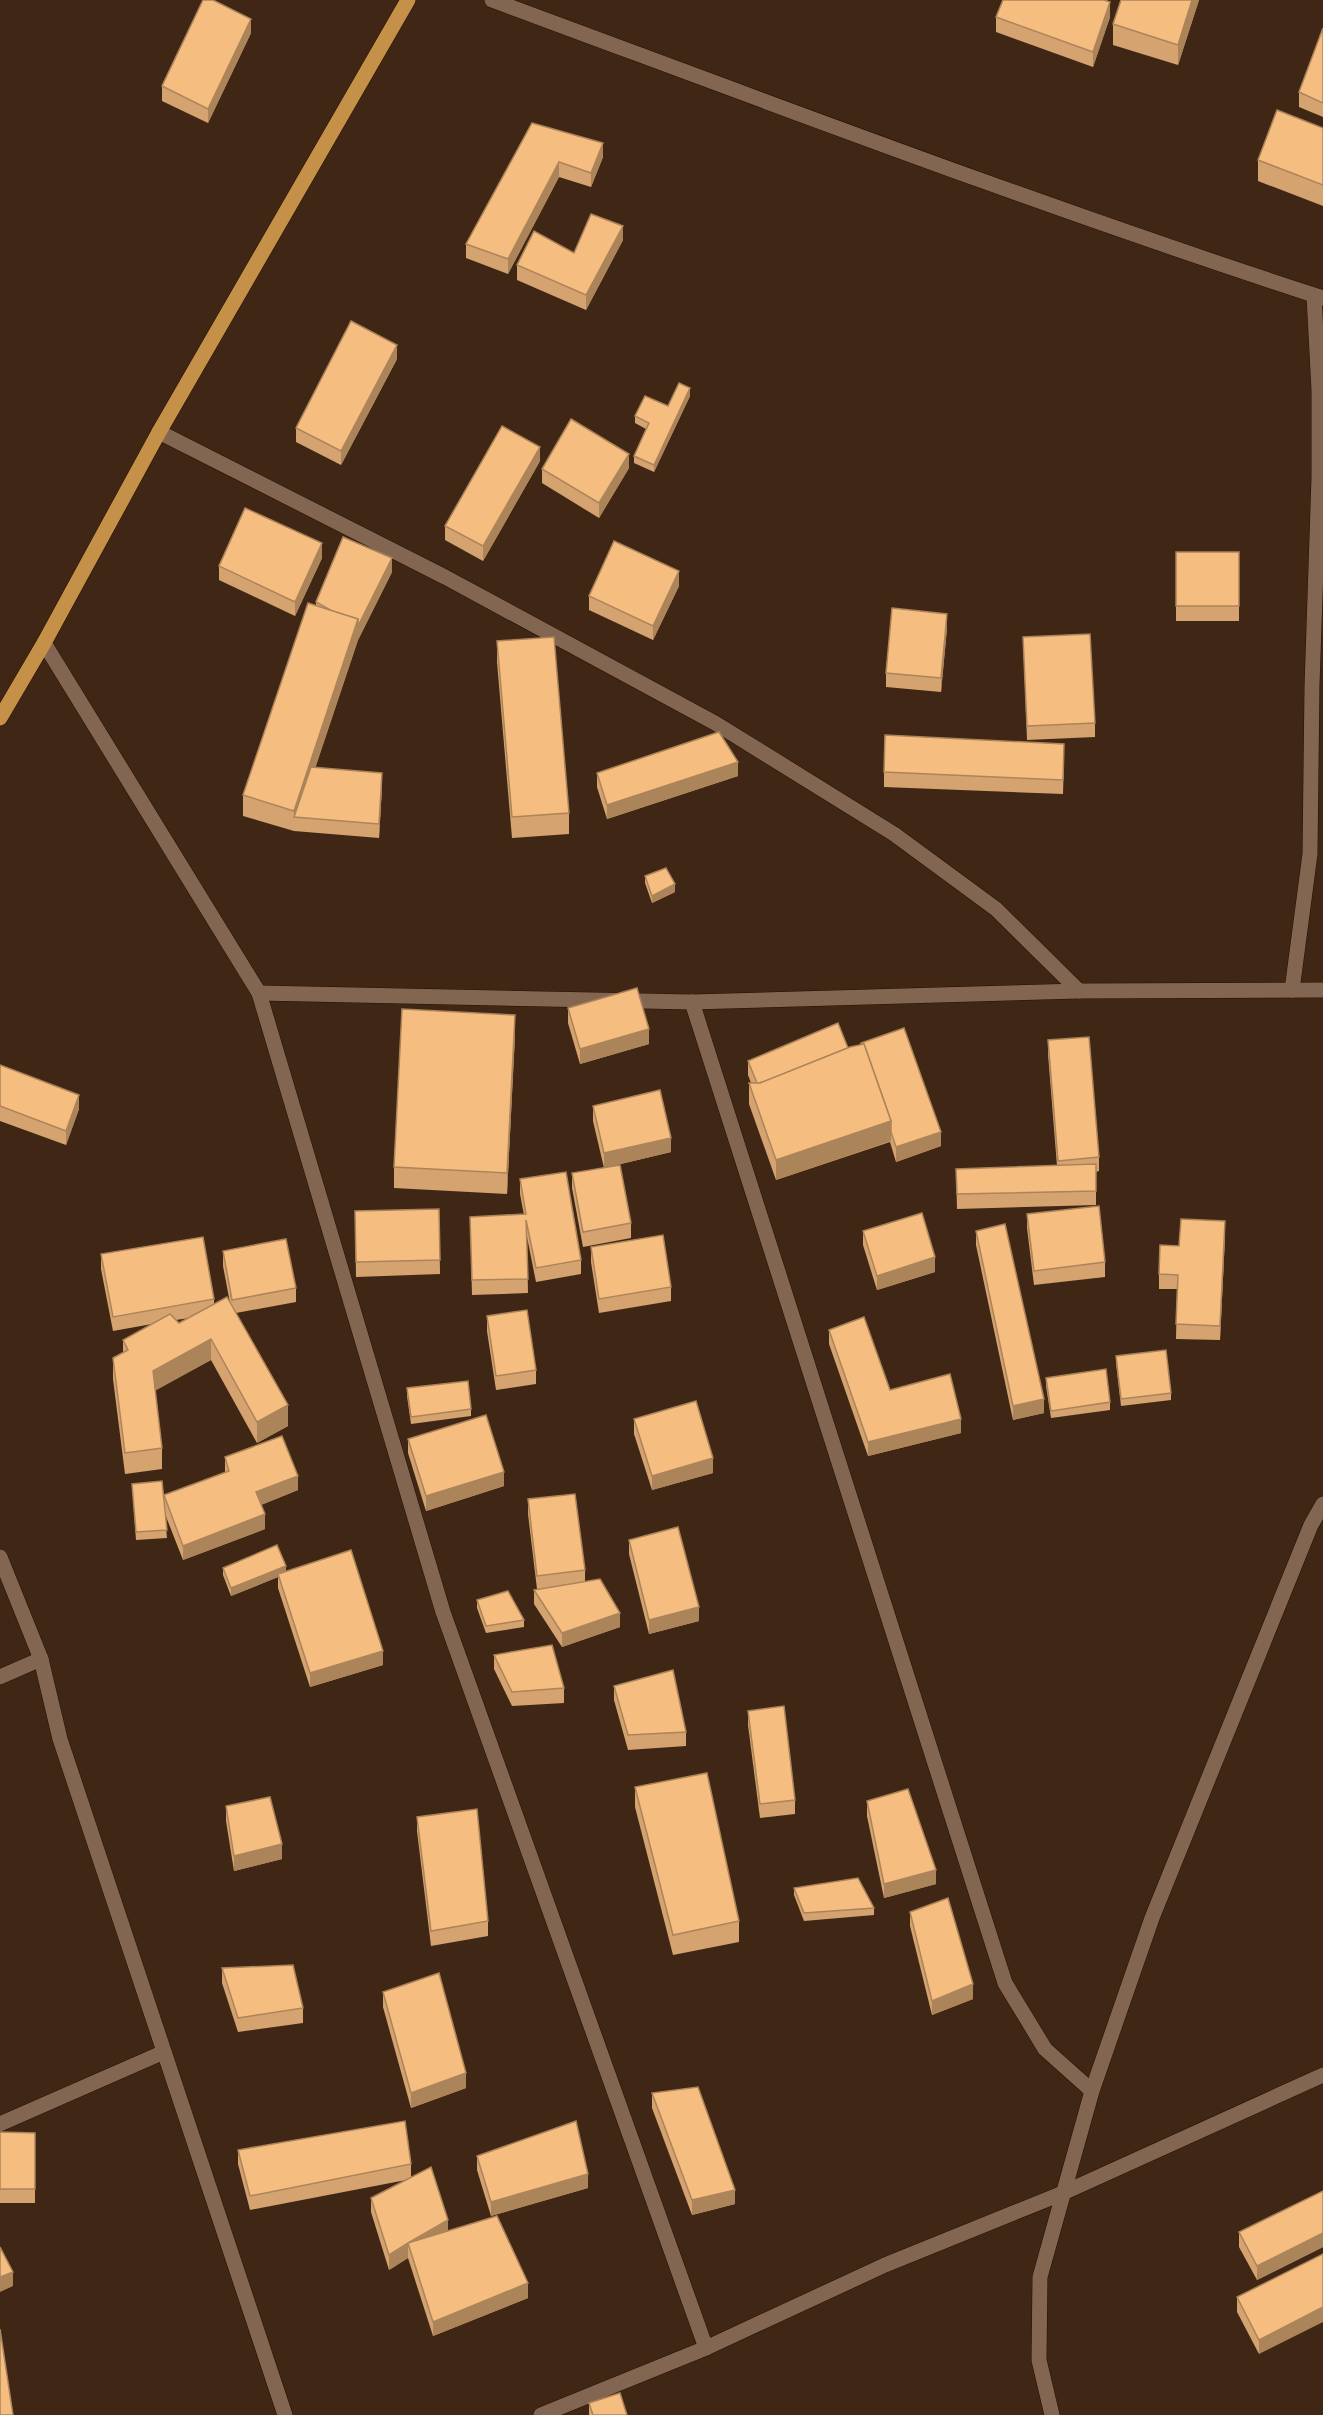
<svg xmlns="http://www.w3.org/2000/svg" width="1323" height="2415" font-family="'Nunito Sans',sans-serif">
  <style>
    .lines { fill: none; stroke-linecap: round; stroke-linejoin: round }
    .minor-casing { stroke: #260f01; stroke-width: 16 }
    .major-casing { stroke: #260f01; stroke-width: 16 }
    .minor { stroke: #836652; stroke-width: 15 }
    .major { stroke: #c59149; stroke-width: 15 }
    .wall { fill: #d4a36f; fill-rule: evenodd }
    .shaded-wall { fill: #ac845a }
    .building { fill: #f6bd81; stroke: #ac845a; stroke-width: 1.5 }
  </style>
  <rect width="100%" height="100%" fill="#402715"/>
  <g class="lines">
    <g class="minor-casing">
      <g id="minor">
        <path d="M492 0C768 102 1043 207 1323 298"/>
        <polyline points="159,432 445,577 715,723 894,834 996,909 1079,991"/>
        <polyline points="44,643 259,993 443,1612 706,2348"/>
        <polyline points="1292,990 1310,854 1312,686 1319,477 1319,390 1314,296"/>
        <polyline points="259,993 692,1002 1079,991 1323,990"/>
        <polyline points="692,1002 1005,1983 1045,2049 1092,2091"/>
        <polyline points="0,1557 41,1659 60,1739 285,2415"/>
        <polyline points="0,1677 41,1659"/>
        <polyline points="0,2124 164,2052"/>
        <polyline points="541,2415 706,2348 885,2265 1063,2193 1323,2075"/>
        <polyline points="1052,2415 1039,2360 1040,2277 1092,2091 1152,1918 1311,1525 1323,1504"/>
      </g>
    </g>
    <g class="major-casing">
      <polyline id="major" points="0,718 44,643 159,432 408,0"/>
    </g>
    <use href="#minor" class="minor"/>
    <use href="#major" class="major"/>
  </g>
  <g class="wall">
    <polygon points="1199,0 1178,65 1113,45 1113,24"/>
    <polygon points="996,17 1110,17 1093,67 996,32"/>
    <polygon points="1323,28 1323,117 1299,107 1299,92"/>
    <polygon points="251,33 208,123 162,101 162,86"/>
    <polygon points="532,123 603,157 591,187 559,177 508,274 466,258 466,244"/>
    <polygon points="1323,128 1323,206 1258,181 1258,160"/>
    <polygon points="623,240 586,310 517,280 517,265 574,253"/>
    <polygon points="397,359 341,465 296,442 296,428"/>
    <polygon points="690,396 654,472 634,463 634,456 646,429 635,423 635,416 668,406"/>
    <polygon points="540,461 483,561 445,540 445,526"/>
    <polygon points="629,468 599,518 542,483 542,469"/>
    <rect x="1176" y="552" width="63" height="69"/>
    <polygon points="322,558 295,616 219,580 219,566"/>
    <polygon points="392,572 358,640 315,768 382,787 379,838 294,831 243,816 243,795 316,606 316,602"/>
    <polygon points="679,586 653,640 589,610 589,596"/>
    <polygon points="947,628 941,692 886,687 886,673"/>
    <polygon points="1023,637 1095,723 1095,737 1027,740"/>
    <polygon points="497,641 569,813 569,834 512,838 497,662"/>
    <polygon points="1064,758 1063,794 884,787 884,772"/>
    <polygon points="597,773 738,776 607,819 597,787"/>
    <polygon points="645,876 675,892 652,903 645,883"/>
    <polygon points="568,1008 649,1044 580,1064 568,1023"/>
    <polygon points="515,1035 507,1194 394,1188 394,1167"/>
    <polygon points="1048,1040 1099,1157 1099,1171 1096,1172 1096,1205 957,1209 956,1169 1057,1166 1048,1054"/>
    <polygon points="861,1043 941,1146 896,1162 890,1142 776,1180 749,1104 749,1083 751,1083 748,1075 748,1061 848,1048 861,1045"/>
    <polygon points="0,1065 79,1109 66,1145 0,1121"/>
    <polygon points="593,1106 671,1152 604,1168 593,1121"/>
    <polygon points="572,1173 631,1223 631,1238 583,1247 572,1188"/>
    <polygon points="520,1179 581,1260 581,1274 536,1282 527,1237 528,1293 472,1295 470,1217 524,1215 520,1194"/>
    <polygon points="439,1209 440,1274 356,1277 355,1211"/>
    <polygon points="1027,1214 1105,1262 1105,1277 1034,1285 1027,1228"/>
    <polygon points="863,1231 935,1272 877,1290 863,1245"/>
    <polygon points="976,1231 1044,1413 1013,1420 976,1245"/>
    <polygon points="1225,1236 1220,1340 1176,1339 1177,1289 1159,1289 1159,1274 1179,1246"/>
    <polygon points="591,1247 671,1287 671,1301 599,1313 591,1262"/>
    <path d="M223 1251 296 1288V1302L236 1313 288 1426 257 1443 211 1360 155 1390 162 1448V1469L125 1474 113 1379V1358L123 1353V1340L152 1324 113 1331 101 1269V1254L214 1299V1304L230 1303 223 1266ZM189 1318 179 1323 176 1320Z"/>
    <polygon points="487,1316 536,1370 536,1384 496,1390 487,1331"/>
    <polygon points="829,1330 890,1390 961,1433 868,1456 829,1344"/>
    <polygon points="1116,1356 1171,1393 1171,1400 1121,1406 1116,1363"/>
    <polygon points="1046,1378 1110,1402 1110,1410 1051,1418 1046,1386"/>
    <polygon points="407,1388 471,1409 471,1416 411,1424 407,1396"/>
    <polygon points="634,1419 713,1473 652,1490 634,1434"/>
    <polygon points="408,1439 504,1486 426,1511 408,1453"/>
    <polygon points="225,1457 298,1490 261,1505 265,1529 183,1560 165,1514 167,1538 136,1540 132,1484 164,1497 225,1472"/>
    <polygon points="528,1499 585,1570 585,1582 620,1627 562,1647 534,1604 534,1590 537,1589 528,1514"/>
    <polygon points="629,1540 699,1621 649,1634 629,1554"/>
    <polygon points="223,1568 286,1571 383,1665 310,1687 278,1588 278,1577 231,1596 223,1575"/>
    <polygon points="477,1600 524,1620 524,1627 486,1633 477,1608"/>
    <polygon points="494,1655 564,1688 564,1703 512,1706 494,1669"/>
    <polygon points="614,1686 686,1732 686,1746 628,1750 614,1700"/>
    <polygon points="748,1711 795,1800 795,1814 760,1818 748,1725"/>
    <polygon points="635,1787 739,1921 739,1942 673,1955 635,1807"/>
    <polygon points="867,1801 936,1884 884,1898 867,1816"/>
    <polygon points="226,1806 282,1859 234,1871 226,1821"/>
    <polygon points="417,1817 488,1921 488,1936 431,1946 417,1831"/>
    <polygon points="794,1888 874,1908 874,1915 804,1921 794,1895"/>
    <polygon points="910,1912 973,1999 932,2015 910,1926"/>
    <polygon points="222,1968 303,2008 303,2023 238,2032 222,1983"/>
    <polygon points="383,1992 466,2088 411,2108 383,2007"/>
    <polygon points="652,2093 735,2204 692,2215 652,2108"/>
    <polygon points="0,2132 35,2133 35,2203 0,2203"/>
    <polygon points="238,2150 411,2164 411,2177 448,2231 528,2298 433,2336 408,2258 389,2270 371,2212 371,2198 406,2180 250,2210 238,2164"/>
    <polygon points="477,2156 588,2188 491,2216 477,2170"/>
    <polygon points="1323,2191 1323,2247 1257,2280 1239,2247 1239,2232"/>
    <polygon points="1323,2254 1259,2354 1237,2312 1237,2297"/>
    <polygon points="589,2403 627,2415 589,2415"/>
  </g>
  <g class="shaded-wall">
    <polygon points="1192,0 1199,0 1178,65 1178,45"/>
    <polygon points="1110,2 1110,17 1093,67 1093,52"/>
    <polygon points="251,19 251,33 208,123 208,109"/>
    <polygon points="603,143 603,157 591,187 591,173"/>
    <polygon points="559,162 559,177 508,274 508,259"/>
    <polygon points="623,226 623,240 586,310 586,295"/>
    <polygon points="397,345 397,359 341,465 341,451"/>
    <polygon points="690,388 690,396 654,472 654,465"/>
    <polygon points="540,447 540,461 483,561 483,546"/>
    <polygon points="629,454 629,468 599,518 599,503"/>
    <polygon points="322,543 322,558 295,616 295,602"/>
    <polygon points="392,558 392,572 358,640 299,817 294,817 294,811 358,619"/>
    <polygon points="679,571 679,586 653,640 653,626"/>
    <polygon points="947,614 947,628 941,692 941,678"/>
    <polygon points="738,762 738,776 607,819 607,805"/>
    <polygon points="382,773 382,787 379,838 379,824"/>
    <polygon points="675,884 675,892 652,903 652,896"/>
    <polygon points="515,1015 515,1035 507,1194 507,1173"/>
    <polygon points="649,1029 649,1044 580,1064 580,1049"/>
    <polygon points="79,1095 79,1109 66,1145 66,1131"/>
    <polygon points="891,1121 891,1141 776,1180 776,1160"/>
    <polygon points="941,1132 941,1146 896,1162 896,1147"/>
    <polygon points="671,1138 671,1152 604,1168 604,1153"/>
    <polygon points="1225,1221 1225,1236 1220,1340 1220,1326"/>
    <polygon points="935,1257 935,1272 877,1290 877,1276"/>
    <polygon points="211,1339 211,1360 153,1392 153,1371"/>
    <polygon points="1044,1399 1044,1413 1013,1420 1013,1406"/>
    <polygon points="288,1405 288,1426 257,1443 257,1422"/>
    <polygon points="961,1419 961,1433 868,1456 868,1442"/>
    <polygon points="713,1458 713,1473 652,1490 652,1476"/>
    <polygon points="504,1472 504,1486 426,1511 426,1496"/>
    <polygon points="298,1476 298,1490 256,1507 256,1492"/>
    <polygon points="265,1514 265,1529 183,1560 183,1546"/>
    <polygon points="286,1566 286,1573 278,1574 278,1577 231,1596 231,1588"/>
    <polygon points="699,1607 699,1621 649,1634 649,1620"/>
    <polygon points="620,1613 620,1627 562,1647 562,1633"/>
    <polygon points="383,1651 383,1665 310,1687 310,1673"/>
    <polygon points="282,1844 282,1859 234,1871 234,1856"/>
    <polygon points="936,1870 936,1884 884,1898 884,1884"/>
    <polygon points="973,1984 973,1999 932,2015 932,2001"/>
    <polygon points="466,2073 466,2088 411,2108 411,2093"/>
    <polygon points="588,2174 588,2188 491,2216 491,2202"/>
    <polygon points="735,2190 735,2204 692,2215 692,2200"/>
    <polygon points="448,2220 448,2234 408,2244"/>
    <polygon points="1323,2233 1323,2247 1257,2280 1257,2266"/>
    <polygon points="408,2243 408,2258 389,2270 389,2255"/>
    <polygon points="13,2272 13,2286 0,2292 0,2277"/>
    <polygon points="528,2283 528,2298 433,2336 433,2322"/>
    <polygon points="1323,2307 1323,2322 1259,2354 1259,2340"/>
  </g>
  <g class="building">
    <polygon points="203,0 213,0 251,19 208,109 162,86"/>
    <polygon points="1003,0 1104,0 1110,2 1093,52 996,17"/>
    <polygon points="1121,0 1192,0 1178,45 1113,24"/>
    <polygon points="1323,28 1323,103 1299,92"/>
    <polygon points="1277,110 1323,128 1323,185 1258,160"/>
    <polygon points="532,123 603,143 591,173 559,162 508,259 466,244"/>
    <polygon points="591,214 623,226 586,295 517,265 534,231 574,253"/>
    <polygon points="351,321 397,345 341,451 296,428"/>
    <polygon points="679,383 690,388 654,465 634,456 649,423 635,416 645,396 668,406"/>
    <polygon points="571,419 629,454 599,503 542,469"/>
    <polygon points="502,426 540,447 483,546 445,526"/>
    <polygon points="245,508 322,543 295,602 219,566"/>
    <polygon points="343,537 392,558 358,626 358,619 332,611 316,602"/>
    <polygon points="614,541 679,571 653,626 589,596"/>
    <rect x="1176" y="552" width="63" height="54"/>
    <polygon points="308,603 358,619 294,811 243,795"/>
    <polygon points="892,608 947,614 941,678 886,673"/>
    <polygon points="1090,634 1095,723 1027,726 1023,637"/>
    <polygon points="554,637 569,813 512,817 497,641"/>
    <polygon points="719,732 738,762 607,805 597,773"/>
    <polygon points="885,735 1064,744 1063,780 884,772"/>
    <polygon points="311,767 382,773 379,824 294,817"/>
    <polygon points="666,868 675,884 652,896 645,876"/>
    <polygon points="637,988 649,1029 580,1049 568,1008"/>
    <polygon points="402,1009 515,1015 507,1173 394,1167"/>
    <polygon points="838,1023 848,1048 760,1083 757,1083 748,1061"/>
    <polygon points="904,1028 941,1132 896,1147 891,1132 891,1121 864,1044 861,1044 861,1043"/>
    <polygon points="1089,1037 1099,1157 1058,1161 1048,1040"/>
    <polygon points="864,1044 891,1121 776,1160 749,1083 760,1083 850,1047"/>
    <polygon points="0,1065 79,1095 66,1131 0,1106"/>
    <polygon points="660,1090 671,1138 604,1153 593,1106"/>
    <polygon points="1096,1164 1096,1191 957,1194 956,1169"/>
    <polygon points="620,1165 631,1223 583,1232 572,1173"/>
    <polygon points="566,1172 581,1260 536,1268 526,1220 528,1279 472,1280 470,1217 526,1214 520,1179"/>
    <polygon points="1099,1206 1105,1262 1034,1271 1027,1214"/>
    <polygon points="439,1209 440,1260 356,1262 355,1211"/>
    <polygon points="922,1213 935,1257 877,1276 863,1231"/>
    <polygon points="1181,1219 1225,1221 1220,1326 1176,1324 1178,1275 1159,1274 1160,1245 1179,1246"/>
    <polygon points="1005,1224 1044,1399 1013,1406 976,1231"/>
    <polygon points="663,1235 671,1287 599,1299 591,1247"/>
    <polygon points="203,1237 214,1299 113,1317 101,1254"/>
    <polygon points="286,1239 296,1288 232,1300 223,1251"/>
    <polygon points="227,1297 288,1405 257,1422 211,1339 153,1371 162,1448 125,1453 113,1358 128,1350 123,1340 170,1314 179,1323"/>
    <polygon points="527,1310 536,1370 496,1376 487,1316"/>
    <polygon points="864,1317 890,1390 950,1374 961,1419 868,1442 829,1330"/>
    <polygon points="1166,1350 1171,1393 1121,1399 1116,1356"/>
    <polygon points="1106,1369 1110,1402 1051,1411 1046,1378"/>
    <polygon points="468,1381 471,1409 411,1417 407,1388"/>
    <polygon points="696,1401 713,1458 652,1476 634,1419"/>
    <polygon points="486,1415 504,1472 426,1496 408,1439"/>
    <polygon points="282,1436 298,1476 256,1492 265,1514 183,1546 164,1495 229,1471 225,1457"/>
    <polygon points="162,1481 167,1530 136,1532 132,1484"/>
    <polygon points="575,1494 585,1570 537,1576 528,1499"/>
    <polygon points="678,1527 699,1607 649,1620 629,1540"/>
    <polygon points="277,1545 286,1566 231,1588 223,1568"/>
    <polygon points="351,1550 383,1651 310,1673 278,1574"/>
    <polygon points="600,1579 620,1613 562,1633 534,1590"/>
    <polygon points="508,1591 524,1620 486,1626 477,1600"/>
    <polygon points="552,1645 564,1688 512,1692 494,1655"/>
    <polygon points="673,1670 686,1732 628,1735 614,1686"/>
    <polygon points="784,1706 795,1800 760,1804 748,1711"/>
    <polygon points="707,1773 739,1921 673,1935 635,1787"/>
    <polygon points="908,1789 936,1870 884,1884 867,1801"/>
    <polygon points="270,1797 282,1844 234,1856 226,1806"/>
    <polygon points="477,1809 488,1921 431,1931 417,1817"/>
    <polygon points="858,1878 874,1908 804,1913 794,1888"/>
    <polygon points="948,1898 973,1984 932,2001 910,1912"/>
    <polygon points="293,1965 303,2008 238,2018 222,1968"/>
    <polygon points="439,1973 466,2073 411,2093 383,1992"/>
    <polygon points="698,2087 735,2190 692,2200 652,2093"/>
    <polygon points="405,2121 411,2164 250,2196 238,2150"/>
    <polygon points="576,2121 588,2174 491,2202 477,2156"/>
    <polygon points="0,2132 35,2133 35,2189 0,2189"/>
    <polygon points="431,2167 448,2220 408,2243 497,2216 528,2283 433,2322 408,2243 389,2255 371,2198"/>
    <polygon points="1323,2191 1323,2233 1257,2266 1239,2232"/>
    <polygon points="0,2247 13,2272 0,2277"/>
    <polygon points="1323,2254 1323,2307 1259,2340 1237,2297"/>
    <polygon points="0,2329 13,2415 0,2415"/>
    <polygon points="620,2393 627,2415 593,2415 589,2403"/>
  </g>
</svg>
